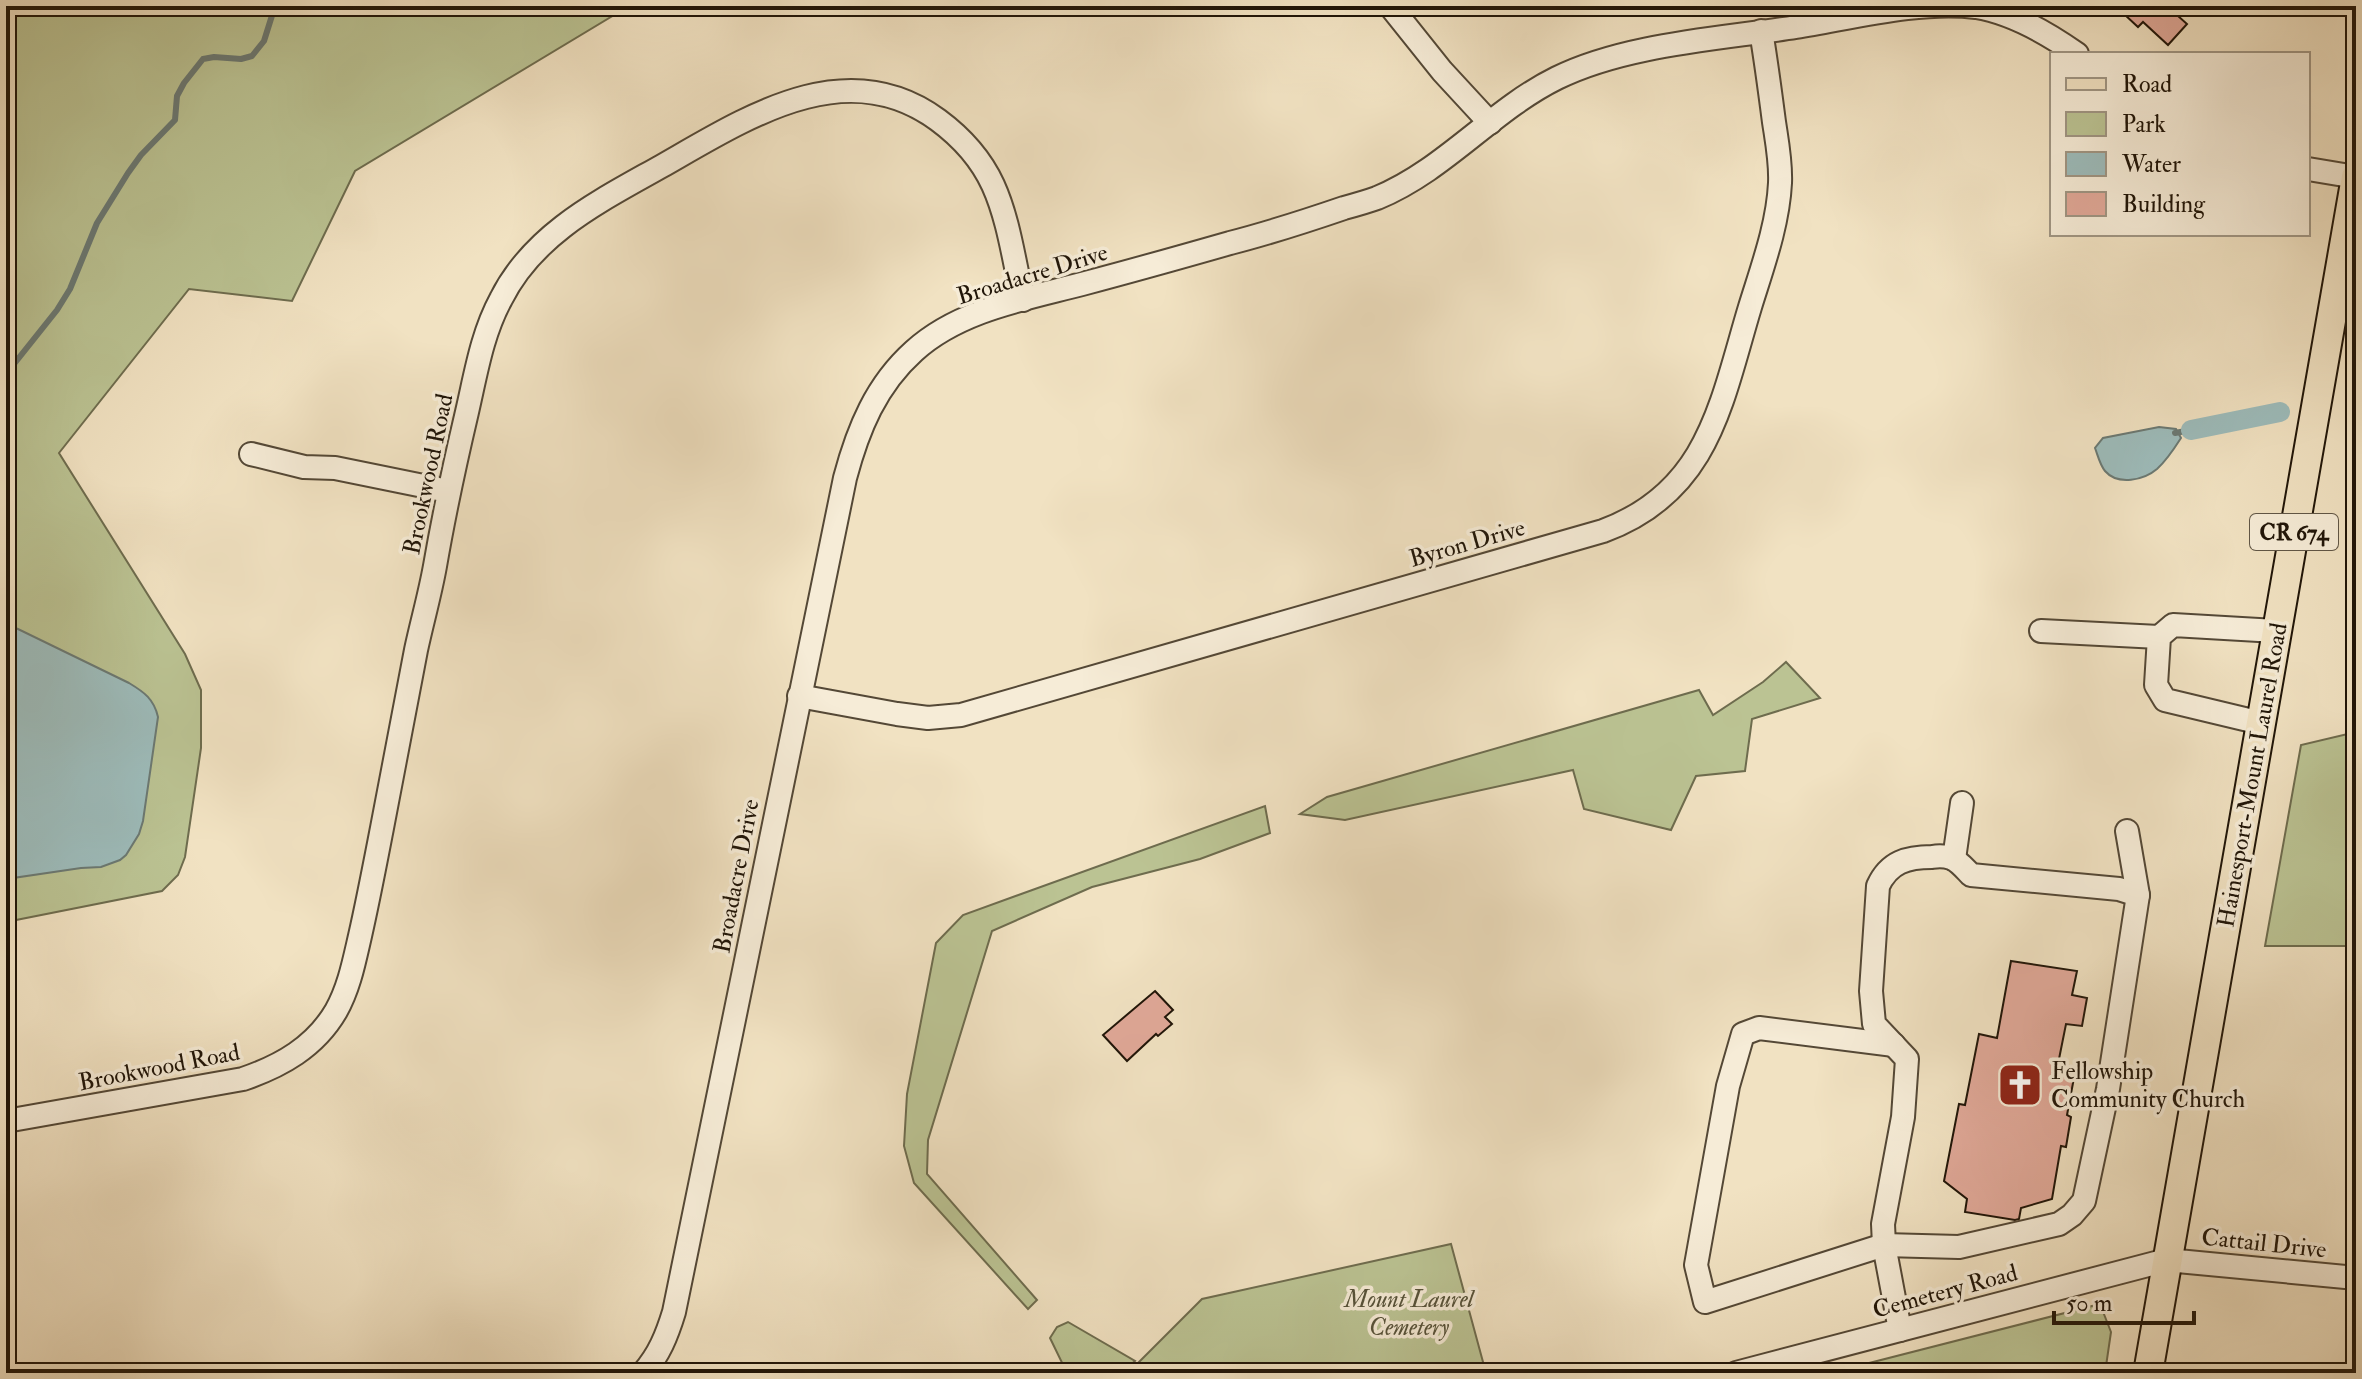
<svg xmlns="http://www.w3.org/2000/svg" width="2362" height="1379" font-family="'IM FELL Double Pica',serif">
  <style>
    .green { fill: #bbc393; stroke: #6e6c4e; stroke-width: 2 }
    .water { fill: #9dbcbb; stroke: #6b7973; stroke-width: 2 }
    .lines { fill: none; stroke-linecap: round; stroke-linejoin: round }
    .stream { stroke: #6b7973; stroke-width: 6 }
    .canal { stroke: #9dbcbb; stroke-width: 20 }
    .building { fill: #e0a898; stroke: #201508; stroke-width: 2 }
    .minor-casing { stroke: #544836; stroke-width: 26 }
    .major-casing { stroke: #201508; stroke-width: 32 }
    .minor { stroke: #f6ecd7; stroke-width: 22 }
    .major { stroke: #f1e2c2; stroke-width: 28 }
    .labels { text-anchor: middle; stroke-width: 7; stroke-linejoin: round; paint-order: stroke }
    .shield { fill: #f6ecd7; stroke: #605646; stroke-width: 2 }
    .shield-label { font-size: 22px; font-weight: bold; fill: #201508 }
    .street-label { font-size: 24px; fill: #201508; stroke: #f6ecd7 }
    .poi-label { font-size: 24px; fill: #201508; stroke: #f6ecd7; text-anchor: start }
    .park-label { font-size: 24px; font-style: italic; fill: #565239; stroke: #f6ecd7 }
  </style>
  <rect width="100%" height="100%" fill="#f1e2c2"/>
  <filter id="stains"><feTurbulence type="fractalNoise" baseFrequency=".0025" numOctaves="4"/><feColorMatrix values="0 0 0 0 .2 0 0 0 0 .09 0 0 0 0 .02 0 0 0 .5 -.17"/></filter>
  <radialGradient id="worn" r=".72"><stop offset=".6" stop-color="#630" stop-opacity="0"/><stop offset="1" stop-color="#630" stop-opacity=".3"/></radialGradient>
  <g class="green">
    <polygon points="15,6 629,6 355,171 292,301 189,289 59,453 185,654 201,690 201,748 185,857 178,875 162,891 6,922 6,27"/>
    <polygon points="1786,662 1820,698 1752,719 1745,771 1696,776 1671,830 1584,809 1573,770 1345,820 1300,814 1327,797 1699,690 1713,715 1763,682"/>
    <polygon points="2356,732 2356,946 2265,946 2301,745"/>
    <polygon points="1265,806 1270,833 1200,859 1092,887 992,931 928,1140 927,1174 1037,1300 1028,1309 914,1183 904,1146 907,1094 936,943 963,915"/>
    <polygon points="1451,1244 1486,1373 1128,1373 1202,1299"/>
    <polygon points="2100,1304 2111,1332 2105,1373 1830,1373"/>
    <polygon points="1068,1322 1135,1361 1122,1373 1067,1373 1050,1338 1057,1327"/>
  </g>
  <g class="water">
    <path d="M2159 427 2176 429 2181 438C2174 449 2167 460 2157 469 2144 480 2118 486 2105 471 2100 465 2098 456 2095 448L2103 438Z"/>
    <path d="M6 625 18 629 129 683C144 692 154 699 158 717L143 821 139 834 126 855 120 860 101 867 81 868 6 879Z"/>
  </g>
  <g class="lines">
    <g class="stream">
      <polyline points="6,374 57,310 70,289 97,223 128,173 141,155 175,120 177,96 184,83 203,59 214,57 241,59 252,56 264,41 275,6"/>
      <polyline points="2175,433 2191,430"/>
    </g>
    <polyline class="canal" points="2191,430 2280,412"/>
  </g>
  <g class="building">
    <polygon points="2125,6 2167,6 2187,24 2168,45 2143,22 2138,27 2125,15 2129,10"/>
    <polygon points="2011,961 2077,971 2072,995 2087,998 2082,1026 2066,1024 2058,1064 2076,1067 2067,1115 2071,1117 2066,1147 2061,1146 2052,1199 2021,1208 2019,1219 2015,1220 1965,1212 1967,1199 1944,1181 1959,1104 1965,1105 1979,1034 1997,1038"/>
    <polygon points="1155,991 1173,1010 1165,1017 1172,1024 1158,1036 1156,1034 1127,1061 1103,1035"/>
  </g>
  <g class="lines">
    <g class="minor-casing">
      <g id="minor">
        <polyline points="1390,6 1442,71 1490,123"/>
        <polyline points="2308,169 2356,177"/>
        <polyline points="251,454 304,467 335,468 448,491"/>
        <polyline points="2041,631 2159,637"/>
        <path d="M799 696 897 714 928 718 961 715 1603 531C1709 492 1721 403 1750 307 1762 268 1778 225 1780 183 1781 162 1777 142 1774 122 1770 91 1766 61 1761 31"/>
        <polyline points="2261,723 2165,700 2156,685 2159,637 2173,625 2276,631"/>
        <polyline points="1954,859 1962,803"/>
        <polyline points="1894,1045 1759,1028 1743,1034 1728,1086 1696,1265 1705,1302 1884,1245 1959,1247 2059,1224 2072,1215 2084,1201 2108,1089 2138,895 2127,831"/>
        <path d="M6 1121 243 1079C281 1066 315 1047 336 1011 349 988 354 962 360 936 368 901 375 864 382 828 393 769 405 710 416 650 422 622 430 594 435 566 444 514 455 463 467 412 476 373 482 334 501 299 534 233 600 201 662 166 746 118 846 52 938 120 961 137 981 159 993 185 1009 220 1014 262 1023 300"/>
        <path d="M1900 1330 1884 1245 1883 1224 1903 1117 1907 1059 1874 1024 1871 991 1878 886C1889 862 1907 857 1932 857 1938 856 1945 856 1951 858 1959 861 1966 870 1971 875L2119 889 2138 895"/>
        <path d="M643 1373C659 1355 667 1335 674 1312L845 478C858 429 876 385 914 351 959 310 1025 299 1082 284 1131 271 1181 257 1230 243 1269 233 1306 221 1344 208 1355 205 1366 202 1377 198 1445 170 1492 110 1557 78 1626 44 1720 39 1796 27 1852 18 1919 0 1976 7 2013 13 2047 33 2077 54"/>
        <polyline points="1736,1373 2167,1260 2356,1278"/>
      </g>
    </g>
    <g class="major-casing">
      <polyline id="major" points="2148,1373 2356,177"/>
    </g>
    <use href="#minor" class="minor"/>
    <use href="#major" class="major"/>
  </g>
  <defs>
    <g id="church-square" transform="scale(2.3)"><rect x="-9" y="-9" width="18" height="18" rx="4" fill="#8f2418" stroke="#f6ecd7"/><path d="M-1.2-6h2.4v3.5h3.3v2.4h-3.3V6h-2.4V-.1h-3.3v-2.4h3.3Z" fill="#fff"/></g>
  </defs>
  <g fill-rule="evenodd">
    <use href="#church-square" x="2020" y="1085"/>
  </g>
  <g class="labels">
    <rect class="shield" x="2250" y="514" width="88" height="36" rx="6"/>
    <g class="shield-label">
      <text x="2294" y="540">CR 674</text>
    </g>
    <g class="street-label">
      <text transform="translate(1032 274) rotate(-17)" y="8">Broadacre Drive</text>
      <text transform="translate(428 474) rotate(-78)" y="8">Brookwood Road</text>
      <text transform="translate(1467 543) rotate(-16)" y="8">Byron Drive</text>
      <text transform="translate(2252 775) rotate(-80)" y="8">Hainesport-Mount Laurel Road</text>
      <text transform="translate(736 876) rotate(-79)" y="8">Broadacre Drive</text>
      <text transform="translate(159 1067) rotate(-11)" y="8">Brookwood Road</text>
      <text transform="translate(2264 1243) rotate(6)" y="8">Cattail Drive</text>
      <text transform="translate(1945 1291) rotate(-15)" y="8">Cemetery Road</text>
    </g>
    <g class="poi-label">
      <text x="2051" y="1079">Fellowship<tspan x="2051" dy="28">Community Church</tspan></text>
    </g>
    <g class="park-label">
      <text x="1409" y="1307">Mount Laurel<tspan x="1409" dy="28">Cemetery</tspan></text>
    </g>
  </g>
  <rect width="2362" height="1379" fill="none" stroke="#f1e2c2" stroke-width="32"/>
  <rect x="8" y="8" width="2346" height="1363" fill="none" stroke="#201508" stroke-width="4"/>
  <rect x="16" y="16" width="2330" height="1347" fill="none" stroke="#201508" stroke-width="2"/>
  <rect x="2050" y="52" width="260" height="184" fill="#f6ecd7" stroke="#a09684" stroke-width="2"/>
  <rect x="2066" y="78" width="40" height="12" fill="#f1e2c2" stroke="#a09684" stroke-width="2"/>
  <text x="2122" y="92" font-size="24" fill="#201508">Road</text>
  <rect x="2066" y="112" width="40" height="24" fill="#bbc393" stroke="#a09684" stroke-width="2"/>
  <text x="2122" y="132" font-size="24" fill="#201508">Park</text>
  <rect x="2066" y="152" width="40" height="24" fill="#9dbcbb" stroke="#a09684" stroke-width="2"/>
  <text x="2122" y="172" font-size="24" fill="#201508">Water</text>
  <rect x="2066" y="192" width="40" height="24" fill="#e0a898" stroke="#a09684" stroke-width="2"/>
  <text x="2122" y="212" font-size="24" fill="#201508">Building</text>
  <path d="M2054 1311v12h140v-12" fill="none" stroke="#201508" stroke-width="4"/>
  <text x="2066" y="1311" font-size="24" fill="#201508" stroke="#f6ecd7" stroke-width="6" paint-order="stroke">50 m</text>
  <rect width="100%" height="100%" filter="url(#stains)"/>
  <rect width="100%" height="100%" fill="url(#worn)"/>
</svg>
